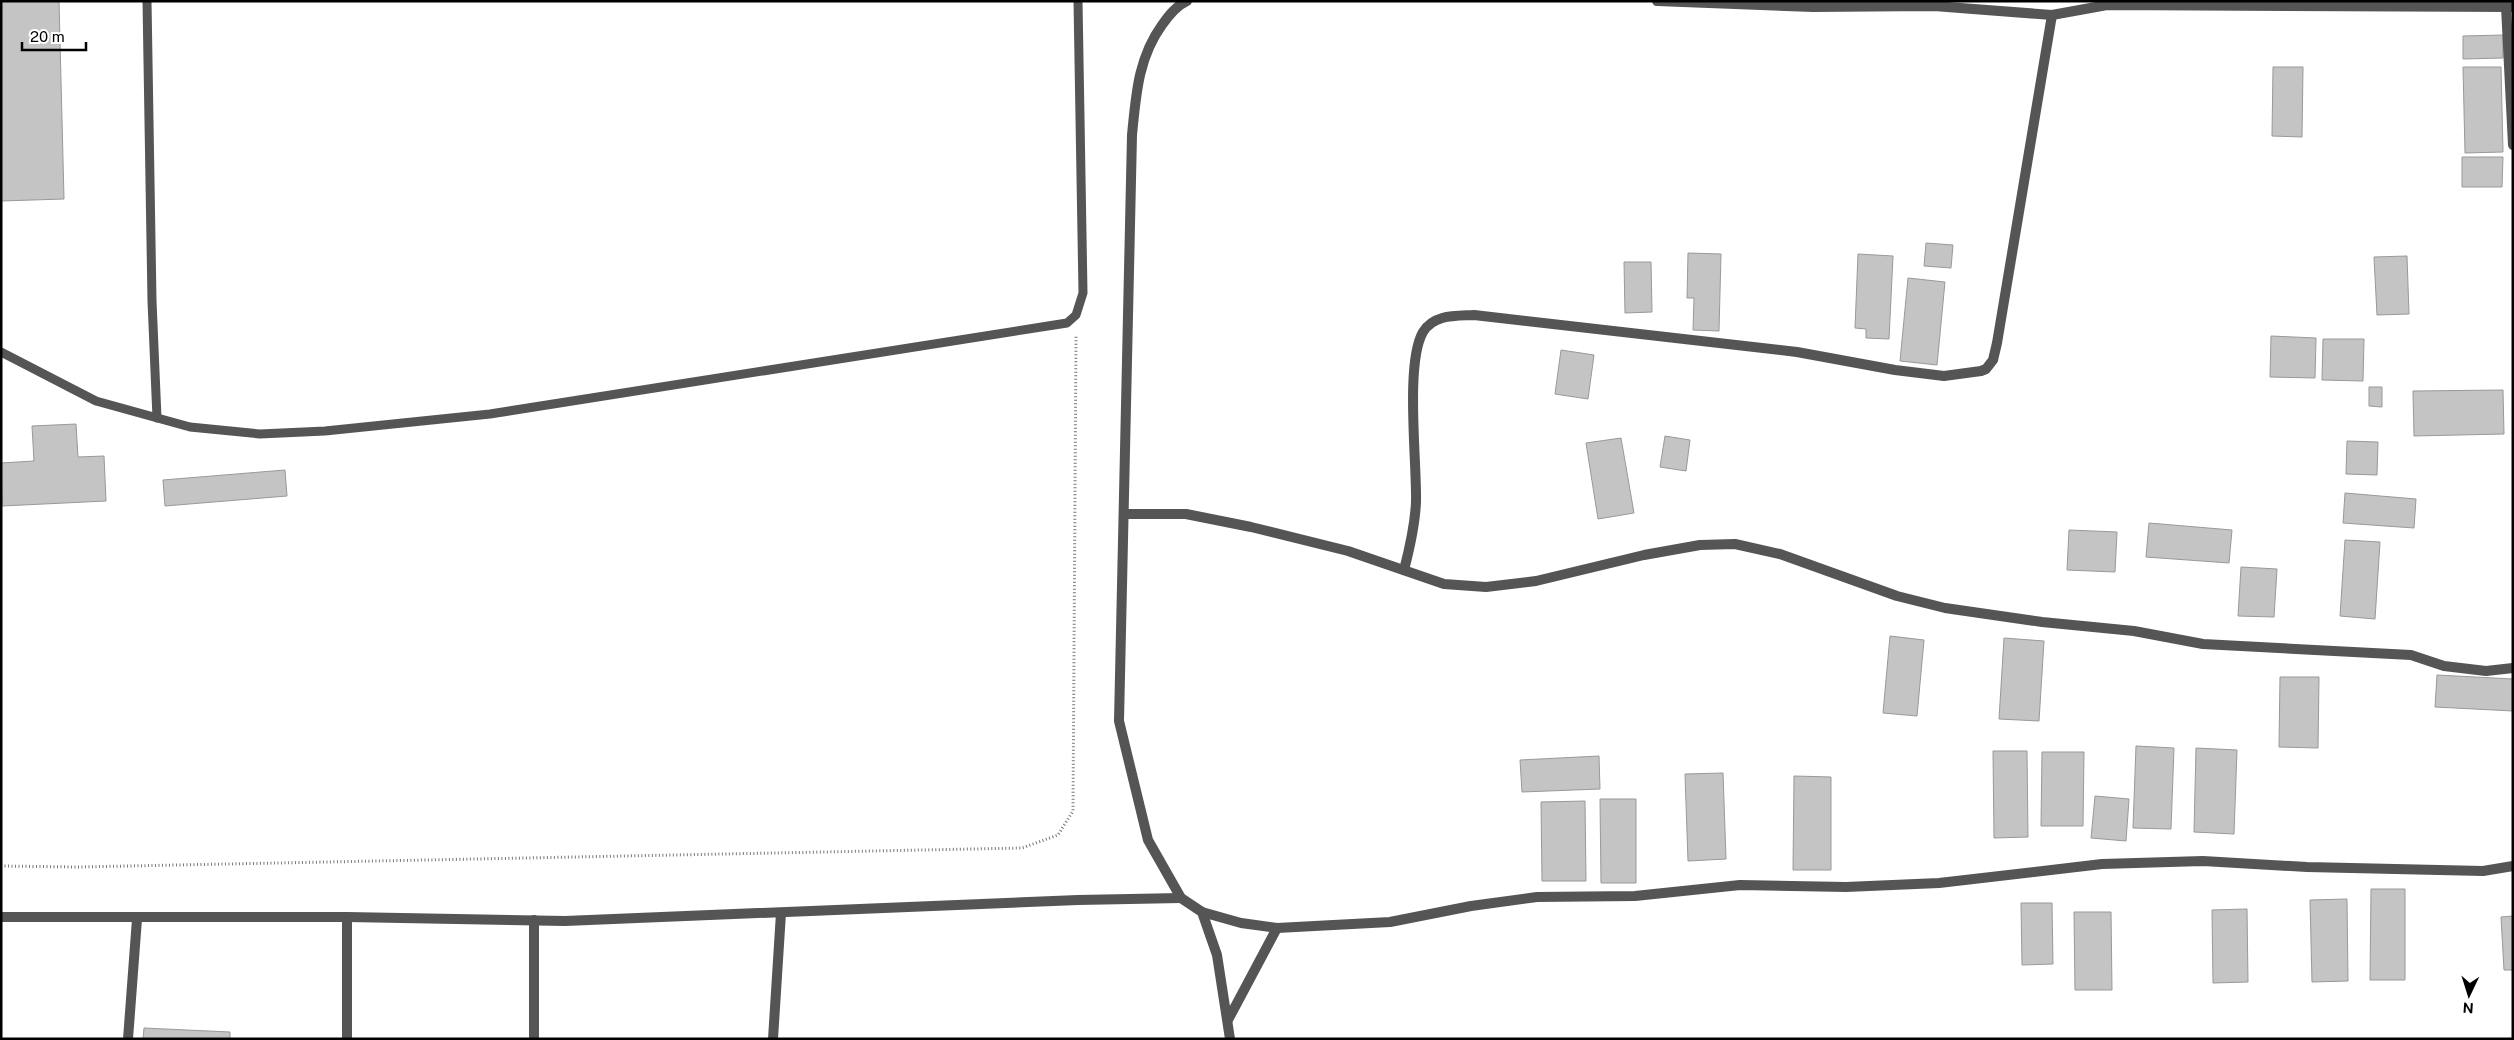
<svg xmlns="http://www.w3.org/2000/svg" width="2514" height="1040" font-family="'Public Sans',sans-serif">
  <style>
    .building { fill: #c4c4c4; stroke: #999 }
    .lines { fill: none; stroke-linecap: round; stroke-linejoin: round }
    .path { stroke: #777; stroke-width: 3; stroke-dasharray: 1 2.5; stroke-linecap: butt }
    .lane { stroke: #555; stroke-width: 9 }
    .street { stroke: #555; stroke-width: 10 }
  </style>
  <rect width="100%" height="100%" fill="#fff"/>
  <g class="building">
    <polygon points="1,1 59,1 64,199 1,201"/>
    <polygon points="2503,35 2503,58 2463,59 2463,36"/>
    <polygon points="2273,67 2303,67 2302,137 2272,136"/>
    <polygon points="2463,67 2501,67 2503,152 2465,153"/>
    <polygon points="2462,157 2503,157 2502,187 2462,187"/>
    <polygon points="1926,243 1953,245 1951,268 1924,266"/>
    <polygon points="1688,253 1721,254 1719,331 1693,330 1694,298 1687,298"/>
    <polygon points="1858,254 1893,256 1889,339 1866,338 1866,329 1855,328"/>
    <polygon points="2407,256 2409,314 2377,315 2374,257"/>
    <polygon points="1624,262 1651,262 1652,312 1625,313"/>
    <polygon points="1908,278 1945,282 1937,365 1900,361"/>
    <polygon points="2271,336 2316,338 2315,378 2270,377"/>
    <polygon points="2323,339 2364,339 2363,381 2322,380"/>
    <polygon points="1561,350 1594,355 1588,399 1555,394"/>
    <polygon points="2369,387 2382,387 2382,407 2369,406"/>
    <polygon points="2503,390 2504,434 2414,436 2413,391"/>
    <polygon points="76,424 78,457 104,456 106,501 2,506 1,463 34,461 32,426"/>
    <polygon points="1665,436 1690,440 1686,471 1660,467"/>
    <polygon points="1621,438 1634,513 1598,519 1586,443"/>
    <polygon points="2347,441 2378,442 2377,475 2346,474"/>
    <polygon points="285,470 287,496 165,506 163,480"/>
    <polygon points="2345,493 2416,499 2414,528 2343,523"/>
    <polygon points="2149,523 2232,530 2229,563 2146,557"/>
    <polygon points="2069,530 2117,532 2115,572 2067,570"/>
    <polygon points="2345,540 2380,542 2375,619 2340,616"/>
    <polygon points="2241,567 2277,569 2274,617 2238,616"/>
    <polygon points="1890,636 1924,640 1917,716 1883,713"/>
    <polygon points="2004,638 2044,641 2039,721 1999,719"/>
    <polygon points="2437,675 2513,679 2513,711 2435,707"/>
    <polygon points="2280,677 2319,677 2318,748 2279,747"/>
    <polygon points="2136,746 2174,748 2171,829 2133,828"/>
    <polygon points="2196,748 2237,750 2234,834 2194,832"/>
    <polygon points="1993,751 2027,751 2028,837 1994,838"/>
    <polygon points="2042,752 2084,752 2083,826 2041,826"/>
    <polygon points="1599,756 1600,789 1522,792 1520,760"/>
    <polygon points="1723,773 1726,859 1688,861 1685,774"/>
    <polygon points="1794,776 1831,777 1831,870 1793,870"/>
    <polygon points="2095,796 2129,799 2126,841 2091,838"/>
    <polygon points="1600,799 1636,799 1636,883 1601,883"/>
    <polygon points="1585,801 1586,881 1542,881 1541,802"/>
    <polygon points="2371,889 2405,889 2405,980 2370,980"/>
    <polygon points="2347,899 2348,981 2312,982 2310,900"/>
    <polygon points="2021,903 2052,903 2053,964 2022,965"/>
    <polygon points="2247,909 2248,982 2213,983 2212,910"/>
    <polygon points="2074,912 2111,912 2112,990 2075,990"/>
    <polygon points="2513,916 2513,970 2504,970 2501,917"/>
    <polygon points="144,1028 230,1032 230,1039 143,1039"/>
  </g>
  <g class="lines">
    <polyline class="path" points="1,866 78,867 1022,848 1058,835 1073,811 1076,335"/>
    <g class="lane">
      <polyline points="147,1 152,301 157,418"/>
      <polyline points="1,352 96,401 190,427 260,434 325,431 490,414 1067,323 1076,315 1083,293 1078,1"/>
    </g>
    <g class="street">
      <path d="M1187 1C1176 6 1169 15 1162 25 1138 58 1136 95 1132 135L1119 721 1148 840 1181 898 1202 912 1217 955 1230 1039"/>
      <polyline points="1657,1 1813,7 1934,6 2052,15 2107,5 2513,7"/>
      <polyline points="2506,7 2513,145"/>
      <polyline points="1124,514 1186,514 1251,527 1348,551 1444,584 1486,587 1536,581 1644,555 1700,545 1735,544 1780,554 1897,596 1945,608 2042,622 2134,631 2203,644 2411,655 2444,666 2486,671 2513,668"/>
      <path d="M1404 570C1410 547 1415 525 1416 502 1417 462 1405 363 1423 332 1434 314 1456 316 1474 315L1797 352 1895 370 1944 376 1981 371 1986 369 1993 360 1997 343 2052 15"/>
      <polyline points="1202,912 1241,923 1277,928 1390,922 1471,906 1537,897 1635,896 1740,885 1846,887 1939,883 2102,864 2203,861 2307,867 2483,871 2513,866"/>
      <polyline points="1,917 347,917 565,921 1078,900 1181,898"/>
      <polyline points="347,917 347,1039"/>
      <polyline points="1228,1020 1277,928"/>
      <polyline points="128,1039 137,919"/>
      <polyline points="534,1039 534,920"/>
      <polyline points="773,1039 781,913"/>
    </g>
  </g>
  <rect width="2514" height="1040" fill="none" stroke="#000000" stroke-width="5"/>
  <g transform="translate(2469 995) rotate(184)" stroke="#ffffff" stroke-width="4" paint-order="stroke">
  <path d="M0-4L9 19L0 12L-9 19Z" fill="#000000"/>
  <text y="-8" font-size="14" font-weight="bold" text-anchor="middle" fill="#000000">N</text>
  </g>
  <path d="M22 42v8h64v-8" fill="none" stroke="#000000" stroke-width="2.5"/>
  <text x="30" y="42" font-size="15" fill="#000000" stroke="#ffffff" stroke-width="4" paint-order="stroke">20 m</text>
</svg>
